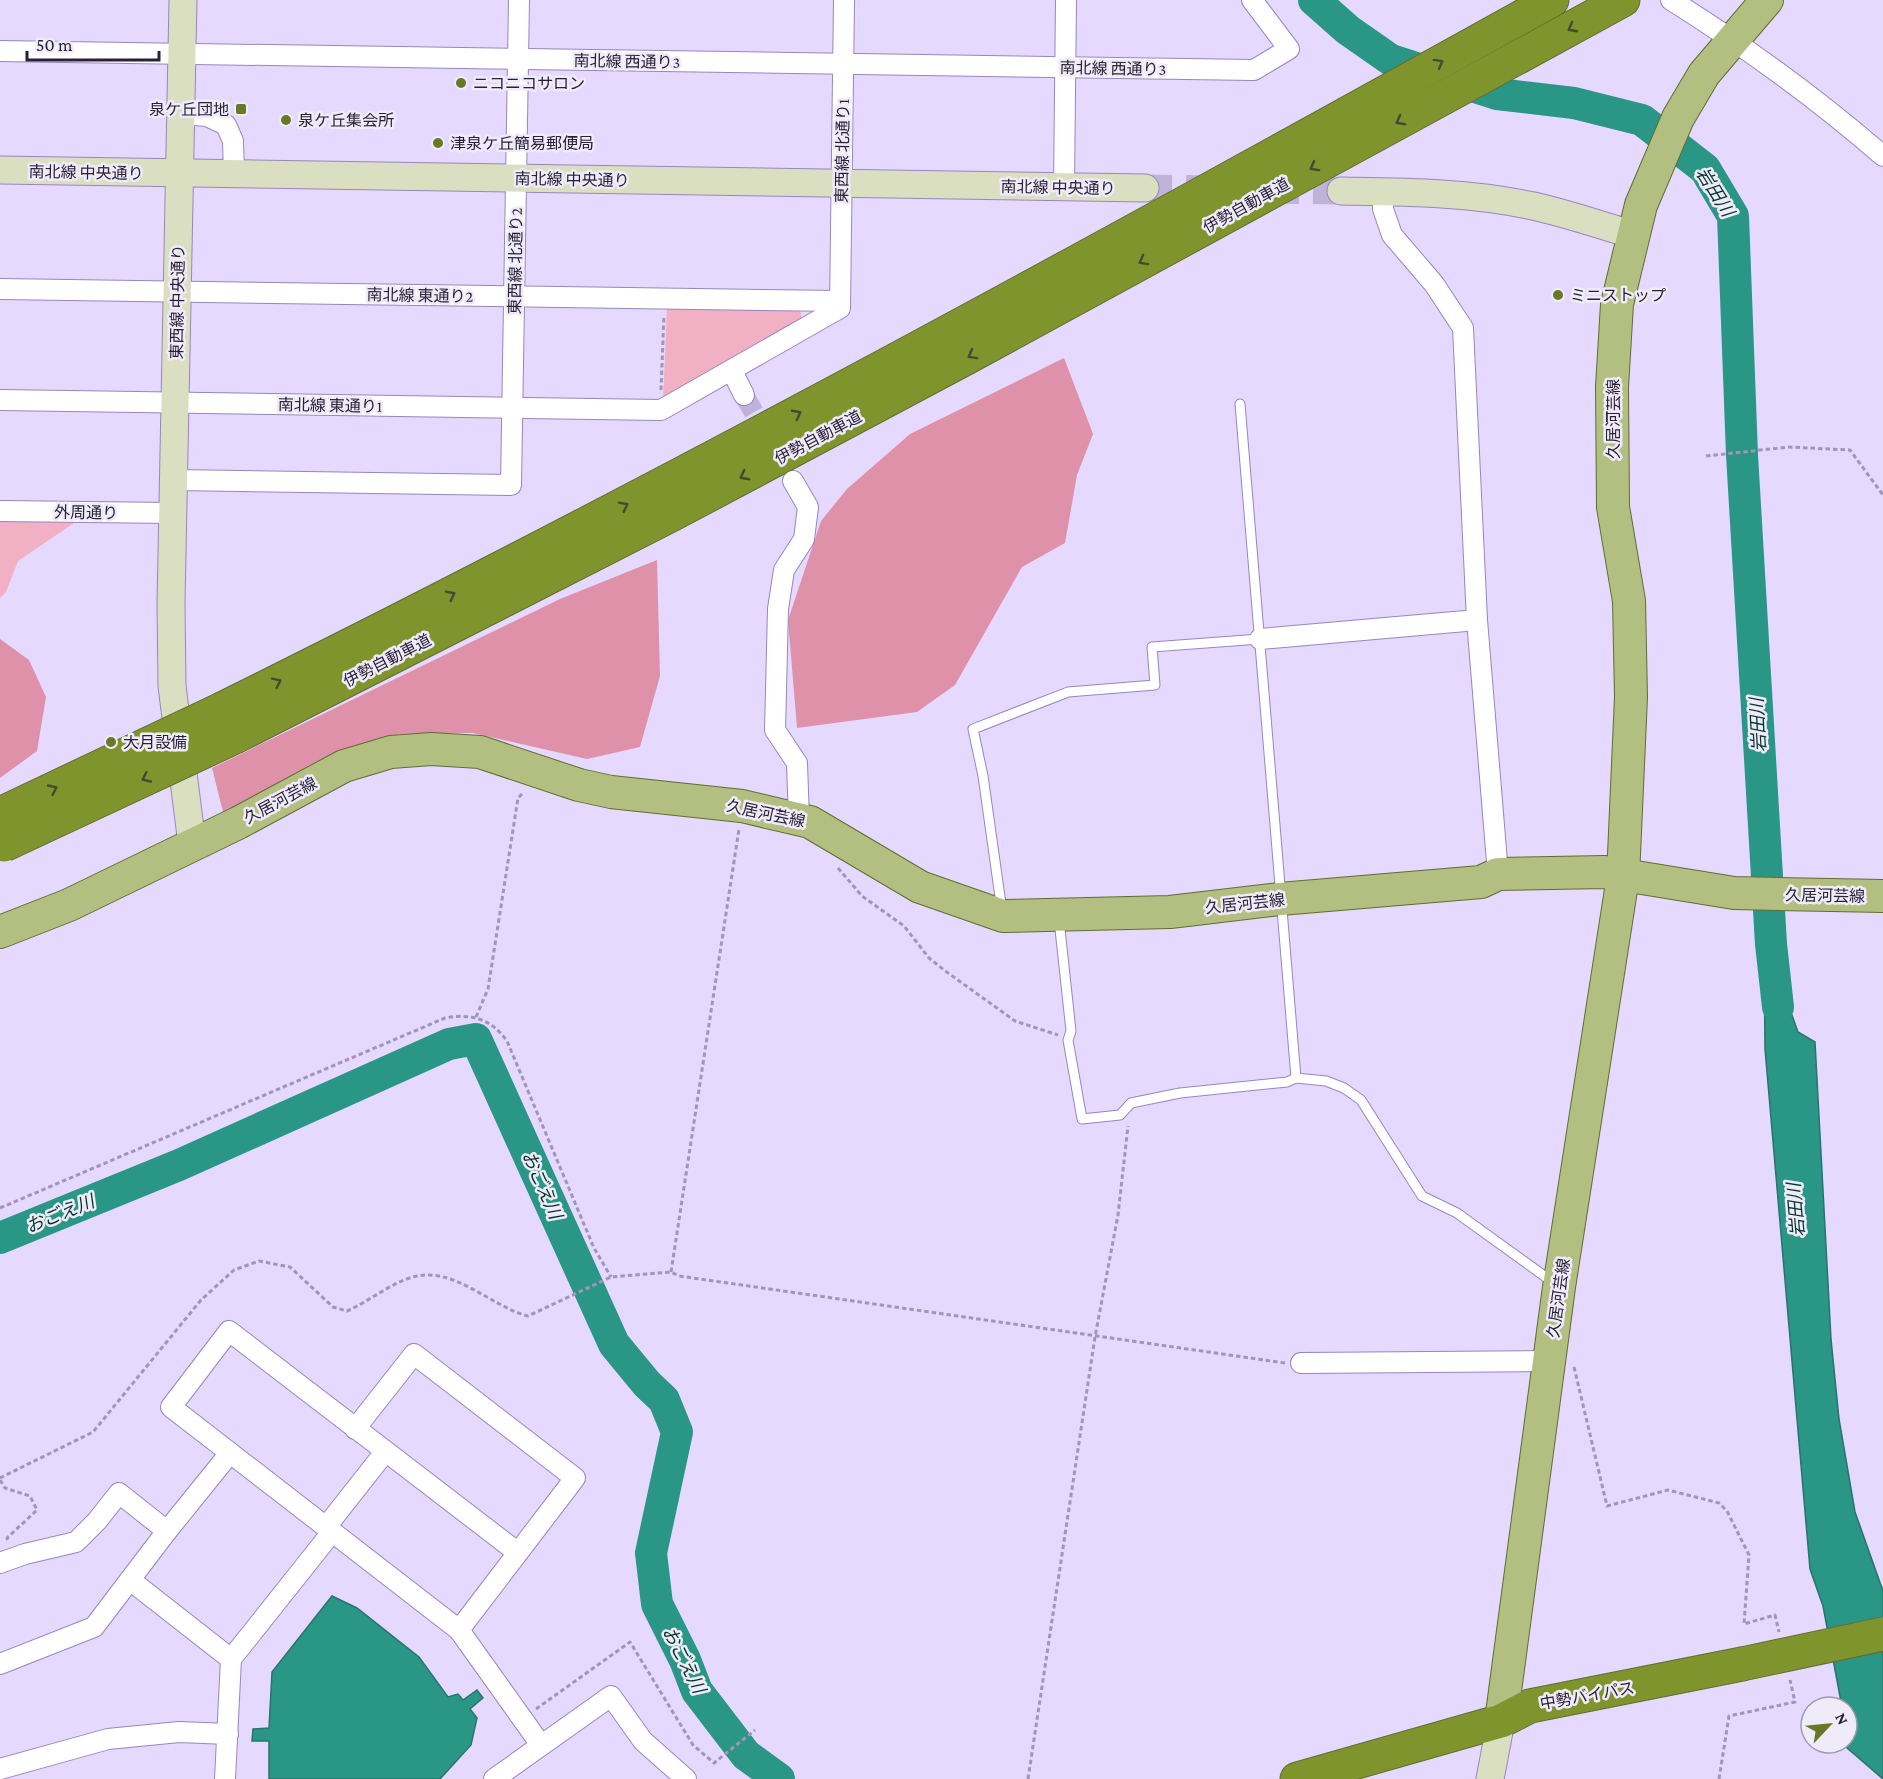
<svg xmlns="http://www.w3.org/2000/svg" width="1883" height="1779" font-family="'Crimson Pro','Noto Sans JP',serif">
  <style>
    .green { fill: #f1b0c3 }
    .forest { fill: #df91a9 }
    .water { fill: #2a9685; stroke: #2a736e; stroke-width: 1.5 }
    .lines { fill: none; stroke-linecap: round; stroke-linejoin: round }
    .river { stroke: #2a9685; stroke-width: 32 }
    .street-tunnel { stroke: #bfb4d7; stroke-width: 20; stroke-dasharray: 20 10; stroke-linecap: butt }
    .secondary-tunnel { stroke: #bfb4d7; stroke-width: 27; stroke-dasharray: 27 14; stroke-linecap: butt }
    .lane-casing { stroke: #9985bf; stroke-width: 11 }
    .street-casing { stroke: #9985bf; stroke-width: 22 }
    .secondary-casing { stroke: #9985bf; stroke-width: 29 }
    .primary-casing { stroke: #626c31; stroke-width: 34 }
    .highway-casing { stroke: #626c31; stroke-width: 35 }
    .path { stroke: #a196b7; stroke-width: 3; stroke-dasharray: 4.5 3; stroke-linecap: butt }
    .lane { stroke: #fff; stroke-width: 9 }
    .street { stroke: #fff; stroke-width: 20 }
    .secondary { stroke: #d9dfc0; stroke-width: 27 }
    .primary { stroke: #b3bf81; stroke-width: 32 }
    .highway { stroke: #80942d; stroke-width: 33 }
    .highway-bridge-casing { stroke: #626c31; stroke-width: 35; stroke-linecap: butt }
    .highway-bridge { stroke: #80942d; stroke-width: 33 }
    .oneway { stroke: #474934 }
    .poi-dot { fill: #687826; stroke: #efebf8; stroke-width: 2 }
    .labels { text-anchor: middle; stroke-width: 5; stroke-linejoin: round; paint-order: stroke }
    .street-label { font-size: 16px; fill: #292138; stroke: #efebf8 }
    .poi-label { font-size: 16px; fill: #292138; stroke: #efebf8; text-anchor: start }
    .water-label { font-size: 18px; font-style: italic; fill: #04362e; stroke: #efebf8 }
  </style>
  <rect width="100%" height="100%" fill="#e5d9ff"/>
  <g class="green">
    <polygon points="667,307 800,309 802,321 663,401"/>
    <polygon points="0,520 77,521 18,561 6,592 0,598"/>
  </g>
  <g class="forest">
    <polygon points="1064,358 1093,434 1077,475 1065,543 1022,567 955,685 917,712 797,728 788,620 821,521 847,489 910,434"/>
    <polygon points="657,560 660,676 640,747 587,759 473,733 399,734 223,812 212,768 560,599"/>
    <polygon points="0,639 29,660 46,697 37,751 0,778"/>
  </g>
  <g class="water">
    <polygon points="1764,937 1798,1032 1815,1042 1831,1339 1839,1419 1855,1512 1883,1591 1883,1779 1847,1748 1847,1707 1842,1707 1823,1606 1810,1569 1765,1049"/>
    <polygon points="332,1596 357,1608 419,1657 448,1697 458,1694 463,1700 477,1690 483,1698 470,1709 477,1718 471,1745 440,1779 269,1779 269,1741 252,1741 253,1729 269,1728 272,1672"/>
  </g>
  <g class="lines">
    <g class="river">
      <polyline points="1314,0 1348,30 1391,60 1497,94 1574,103 1642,120 1705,169 1733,216 1742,455 1771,944 1778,1007"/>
      <polyline points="0,1238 179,1165 449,1044 476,1039 614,1344 647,1384 664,1400 677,1432 651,1553 657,1604 685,1660 697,1691 746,1755 779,1779"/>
    </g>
    <polyline class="street-tunnel" points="744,395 768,437"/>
    <g class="secondary-tunnel">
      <polyline points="1145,188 1212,189"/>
      <polyline points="1272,190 1341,191"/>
    </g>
    <g class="lane-casing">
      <g id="lane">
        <polyline points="1240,404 1296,1078"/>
        <polyline points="1002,911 983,776 973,729 1068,692 1155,685 1152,647 1260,639"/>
        <polyline points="1059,920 1071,1031 1068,1040 1082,1119 1120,1115 1131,1103 1180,1093 1287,1082 1296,1078 1326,1081 1344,1088 1361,1100 1422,1196 1457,1213 1554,1283"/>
      </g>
    </g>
    <g class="street-casing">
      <g id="street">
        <path d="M1671 0C1746 47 1816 98 1883 156"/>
        <polyline points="0,51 1254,70 1289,49 1252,0"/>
        <polyline points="181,114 207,116 226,125 233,141 234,174"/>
        <polyline points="1064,187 1066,0"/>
        <polyline points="1383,192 1383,209 1392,235 1434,284 1463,328 1477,620 1498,874"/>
        <polyline points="0,289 840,301"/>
        <polyline points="732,371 744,395"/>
        <polyline points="0,400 661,410 840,308 844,0"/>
        <polyline points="174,480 511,485 519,0"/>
        <polyline points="793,481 808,507 804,539 784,570 778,609 775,730 797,763 799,820"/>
        <polyline points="0,511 173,513"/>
        <polyline points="1260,639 1477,620"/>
        <polyline points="1301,1363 1549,1361"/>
        <polyline points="355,1429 414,1354 575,1478 459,1630"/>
        <polyline points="326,1527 385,1452"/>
        <polyline points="167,1531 230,1453"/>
        <polyline points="517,1552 229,1331 171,1407 459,1630 541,1745"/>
        <polyline points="0,1563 25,1554 76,1542 97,1521 119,1493 167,1531 94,1627 0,1664"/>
        <polyline points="130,1580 231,1659"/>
        <polyline points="0,1769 108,1739 179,1732 228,1734"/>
        <polyline points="225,1779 231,1659 332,1532"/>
        <polyline points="494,1779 611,1696 643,1741 686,1779"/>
      </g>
    </g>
    <g class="secondary-casing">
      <g id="secondary">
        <polyline points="183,0 171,604 172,686 192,844"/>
        <polyline points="0,170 1145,188"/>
        <path d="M1341 191C1403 192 1467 192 1528 205 1564 212 1599 225 1634 235"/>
        <polyline points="1490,1779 1501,1721"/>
      </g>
    </g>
    <g class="primary-casing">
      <g id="primary">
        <polyline points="0,932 69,905 238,823 344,766 391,752 431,749 480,752 579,785 611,792 742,806 810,822 920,887 1003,916 1170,912 1280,899 1481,882 1498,874 1605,872 1734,893 1883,896"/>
        <polyline points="1501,1721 1559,1287 1623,877 1631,697 1629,601 1613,507 1612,387 1617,304 1641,205 1678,118 1704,74 1767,0"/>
      </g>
    </g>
    <g class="highway-casing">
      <g id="highway">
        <path d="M224 708C674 485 1113 244 1552 0"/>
        <polyline points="237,736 673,514 968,357 1623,0"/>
        <polyline points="1297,1779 1501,1721 1530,1706 1742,1664"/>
      </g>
    </g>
    <g class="path">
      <polyline points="661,390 664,315"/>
      <polyline points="1706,456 1789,447 1850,450 1883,495"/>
      <polyline points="838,868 862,896 904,926 929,958 944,970 1015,1021 1058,1035"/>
      <polyline points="476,1017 488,989 518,798 524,792"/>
      <path d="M0 1208 445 1018C472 1013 491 1019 507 1041L594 1248 611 1277"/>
      <polyline points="671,1272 739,829"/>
      <polyline points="1574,1367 1607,1506 1668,1490 1719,1503 1727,1511 1749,1555 1744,1624 1775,1615 1779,1632"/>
      <path d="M0 1478 93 1432 201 1300 234 1270 259 1261 290 1267 333 1307 347 1311C370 1301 393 1281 417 1276 456 1268 492 1307 528 1316L611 1277 671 1272 679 1276 1285 1363"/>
      <polyline points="0,1480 5,1488 30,1496 37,1510 7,1538 8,1541"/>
      <polyline points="536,1709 630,1642 693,1745 714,1763 755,1730"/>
      <polyline points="1028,1779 1095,1337 1118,1215 1128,1126"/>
      <polyline points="1719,1779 1729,1716 1795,1702 1790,1680"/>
    </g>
    <use href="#lane" class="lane"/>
    <use href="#street" class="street"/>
    <use href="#secondary" class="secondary"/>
    <use href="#primary" class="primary"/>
    <use href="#highway" class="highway"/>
    <g class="highway-bridge-casing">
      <g id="highway-bridge">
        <polyline points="0,814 224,708"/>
        <polyline points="4,845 237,736"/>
        <polyline points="1742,1664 1883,1634"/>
      </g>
    </g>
    <use href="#highway-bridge" class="highway-bridge"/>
  </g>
  <defs><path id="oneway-chevron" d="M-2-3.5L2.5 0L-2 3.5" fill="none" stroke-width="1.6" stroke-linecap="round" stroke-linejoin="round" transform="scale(1.5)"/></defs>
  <g class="oneway">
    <use href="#oneway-chevron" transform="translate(1572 28) rotate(152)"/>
    <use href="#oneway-chevron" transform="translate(1439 63) rotate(-29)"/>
    <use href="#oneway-chevron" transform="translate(1400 121) rotate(152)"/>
    <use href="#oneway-chevron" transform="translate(1314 167) rotate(151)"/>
    <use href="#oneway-chevron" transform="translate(1143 261) rotate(151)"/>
    <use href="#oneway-chevron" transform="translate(972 355) rotate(151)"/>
    <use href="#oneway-chevron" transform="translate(797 414) rotate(-28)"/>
    <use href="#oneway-chevron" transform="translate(744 476) rotate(152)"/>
    <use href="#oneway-chevron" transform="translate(624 506) rotate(-27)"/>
    <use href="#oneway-chevron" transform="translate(451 595) rotate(-27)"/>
    <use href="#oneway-chevron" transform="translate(277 682) rotate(-26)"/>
    <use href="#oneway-chevron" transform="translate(146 778) rotate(155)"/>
    <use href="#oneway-chevron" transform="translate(53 789) rotate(-25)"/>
  </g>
  <g class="poi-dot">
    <circle cx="461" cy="83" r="6"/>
    <rect x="235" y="103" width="12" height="12" rx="3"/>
    <circle cx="286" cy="120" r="6"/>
    <circle cx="438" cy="143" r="6"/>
    <circle cx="1558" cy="295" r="6"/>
    <circle cx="111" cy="742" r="6"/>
  </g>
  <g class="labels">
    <g class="street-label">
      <text transform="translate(627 61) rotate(1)" y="6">南北線 西通り3</text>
      <text transform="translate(1113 68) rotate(1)" y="6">南北線 西通り3</text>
      <text transform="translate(842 151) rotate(-89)" y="6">東西線 北通り1</text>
      <text transform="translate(86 172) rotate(1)" y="6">南北線 中央通り</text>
      <text transform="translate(572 179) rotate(1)" y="6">南北線 中央通り</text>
      <text transform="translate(1058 187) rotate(1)" y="6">南北線 中央通り</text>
      <text transform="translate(1246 205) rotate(-29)" y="6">伊勢自動車道</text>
      <text transform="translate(515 261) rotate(-89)" y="6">東西線 北通り2</text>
      <text transform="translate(420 295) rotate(1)" y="6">南北線 東通り2</text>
      <text transform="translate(177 302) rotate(-89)" y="6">東西線 中央通り</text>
      <text transform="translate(330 405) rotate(1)" y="6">南北線 東通り1</text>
      <text transform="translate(1613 419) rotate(-90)" y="6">久居河芸線</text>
      <text transform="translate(818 437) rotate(-28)" y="6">伊勢自動車道</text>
      <text transform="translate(86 512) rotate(1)" y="6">外周通り</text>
      <text transform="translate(387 660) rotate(-27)" y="6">伊勢自動車道</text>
      <text transform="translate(280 800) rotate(-28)" y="6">久居河芸線</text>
      <text transform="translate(766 813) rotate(12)" y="6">久居河芸線</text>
      <text transform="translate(1825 895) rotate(1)" y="6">久居河芸線</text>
      <text transform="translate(1245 903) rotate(-6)" y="6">久居河芸線</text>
      <text transform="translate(1558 1298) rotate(-82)" y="6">久居河芸線</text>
      <text transform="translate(1587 1695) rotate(-10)" y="6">中勢バイパス</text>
    </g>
    <g class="poi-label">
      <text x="473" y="89">ニコニコサロン</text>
      <text x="229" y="115" text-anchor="end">泉ケ丘団地</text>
      <text x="298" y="126">泉ケ丘集会所</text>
      <text x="450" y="149">津泉ケ丘簡易郵便局</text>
      <text x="1570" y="301">ミニストップ</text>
      <text x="123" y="748">大月設備</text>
    </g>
    <g class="water-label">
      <text transform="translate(1715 192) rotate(58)" y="6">岩田川</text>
      <text transform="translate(1758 725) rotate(-93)" y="6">岩田川</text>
      <text transform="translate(542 1185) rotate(66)" y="6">おごえ川</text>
      <text transform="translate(1796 1210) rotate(-95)" y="6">岩田川</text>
      <text transform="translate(60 1214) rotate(-22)" y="6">おごえ川</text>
      <text transform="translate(684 1660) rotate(63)" y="6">おごえ川</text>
    </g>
  </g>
  <g transform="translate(1829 1725) rotate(64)"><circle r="28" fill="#efebf8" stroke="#a09aab" stroke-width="1.5"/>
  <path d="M0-4.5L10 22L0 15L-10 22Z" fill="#687826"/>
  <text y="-9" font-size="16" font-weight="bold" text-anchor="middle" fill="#292138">N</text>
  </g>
  <path d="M27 51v9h132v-9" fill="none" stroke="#292138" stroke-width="3"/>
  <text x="36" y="51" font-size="18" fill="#292138" stroke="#efebf8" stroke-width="4.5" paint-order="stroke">50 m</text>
</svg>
